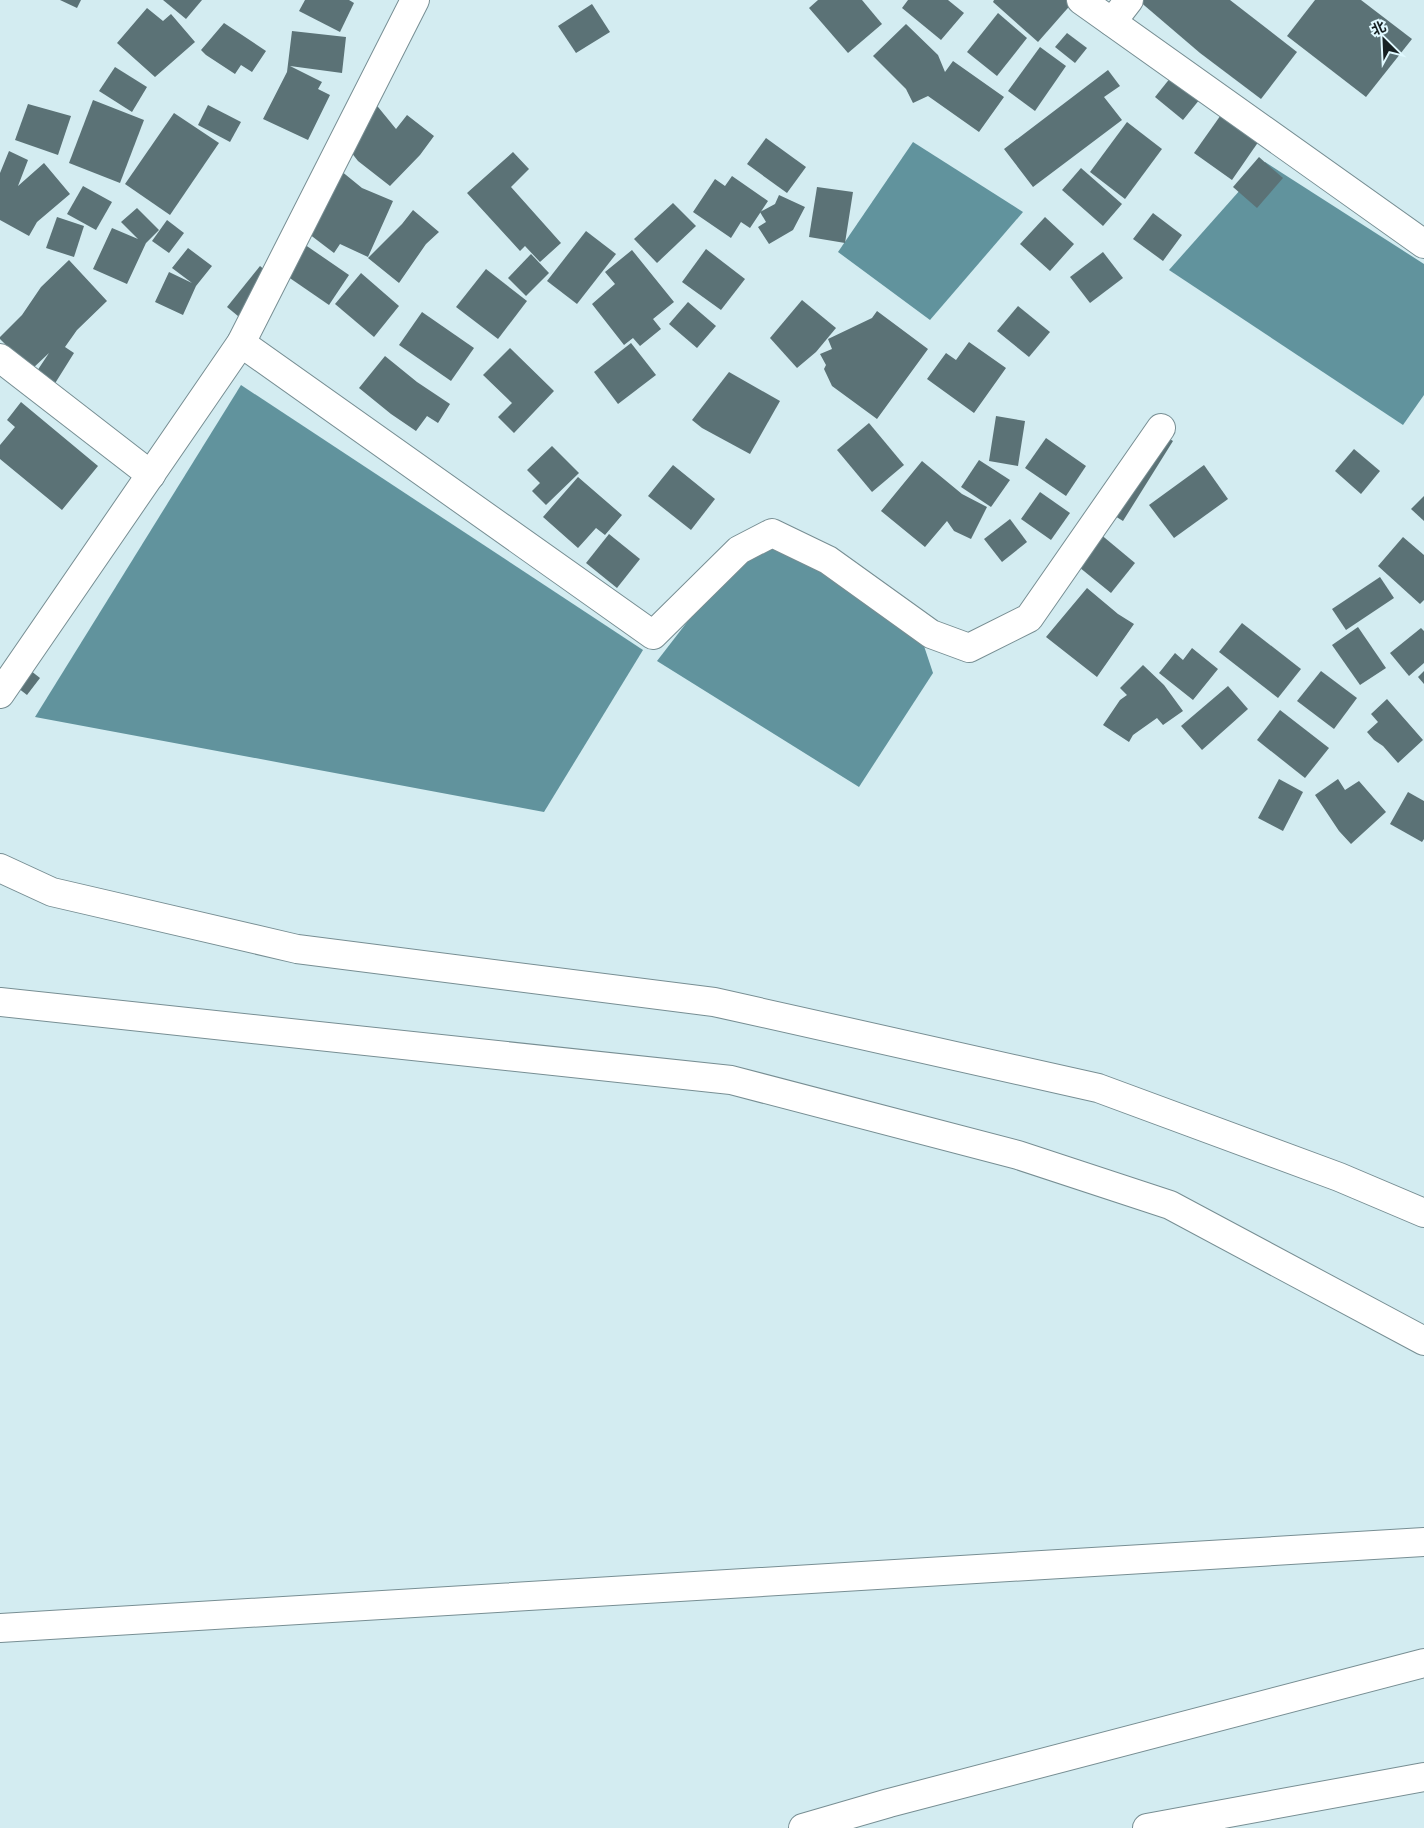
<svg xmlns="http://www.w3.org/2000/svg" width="1424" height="1828" font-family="Spectral,'Noto Sans SC',serif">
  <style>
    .water { fill: #61939d }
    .building { fill: #5b7276 }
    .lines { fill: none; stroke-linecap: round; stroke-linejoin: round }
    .minor-casing { stroke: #778e93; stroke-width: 30 }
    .minor { stroke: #fff; stroke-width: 28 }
  </style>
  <rect width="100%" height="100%" fill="#d3ecf1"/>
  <g class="water">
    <polygon points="913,142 1023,212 930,320 838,252"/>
    <polygon points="1265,162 1424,264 1424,395 1403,425 1169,270"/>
    <polygon points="241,385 643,650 544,812 35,717"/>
    <polygon points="789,543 913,613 933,673 859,787 657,661 735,560"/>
  </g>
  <g class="building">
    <polygon points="60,0 81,0 77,8"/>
    <polygon points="163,0 202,0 186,19"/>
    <polygon points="305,0 349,0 354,3 340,32 299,11"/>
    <polygon points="818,0 862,0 882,24 848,53 809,8"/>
    <polygon points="908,0 948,0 964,13 941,40 902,8"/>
    <polygon points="994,0 1073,0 1074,1 1038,42 993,2"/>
    <polygon points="1138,0 1230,0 1297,52 1261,99 1200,53"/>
    <polygon points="1315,0 1361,0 1412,39 1366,97 1287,36"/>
    <polygon points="592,4 610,32 576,53 558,26"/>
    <polygon points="147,8 163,21 171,14 195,42 155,77 117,43"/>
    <polygon points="998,13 1027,38 997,76 967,52"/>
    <polygon points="224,23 266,51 252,72 241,65 235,74 206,55 201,50"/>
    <polygon points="906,24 938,55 945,72 953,61 1004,97 979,132 928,96 913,103 906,89 873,56"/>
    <polygon points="292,31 346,37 342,73 290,66 322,82 318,89 330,95 308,140 263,119 287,72"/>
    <polygon points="1067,33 1087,48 1075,63 1055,47"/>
    <polygon points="1040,47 1066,66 1035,111 1008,91"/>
    <polygon points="115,67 147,87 132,112 99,91"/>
    <polygon points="1108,70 1120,86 1104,97 1122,120 1033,187 1004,149"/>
    <polygon points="1175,72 1204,94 1183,120 1155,97"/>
    <polygon points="93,100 144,120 120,183 69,163"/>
    <polygon points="374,102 396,129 407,115 434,136 420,155 390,186 358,161 336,133"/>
    <polygon points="28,104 71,116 58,155 15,140"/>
    <polygon points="208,105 241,122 230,142 198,125"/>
    <polygon points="1223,112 1261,138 1232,180 1194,153"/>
    <polygon points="174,113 219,143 170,215 125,184"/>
    <polygon points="1127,122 1162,149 1125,199 1090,172"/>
    <polygon points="766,138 806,167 787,193 747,164"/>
    <polygon points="9,151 28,160 18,186 44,163 70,194 37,222 29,236 0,220 0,173"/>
    <polygon points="513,152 529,169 511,187 561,243 540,262 525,246 520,251 467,193"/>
    <polygon points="1259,157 1283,178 1257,208 1233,187"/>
    <polygon points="335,166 362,188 393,201 368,257 340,244 334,253 292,221"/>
    <polygon points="1081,168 1122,204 1103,226 1062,190"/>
    <polygon points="732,176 768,201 750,228 741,222 731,238 693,212 715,179 725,186"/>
    <polygon points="83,186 112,202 96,230 67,214"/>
    <polygon points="817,187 853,192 845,243 809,237"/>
    <polygon points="779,195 805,207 793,230 769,244 758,227 766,222 760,212 775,204"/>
    <polygon points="673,203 696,226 657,263 634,239"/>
    <polygon points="137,208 159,230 146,243 127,284 93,269 112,228 138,239 121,222"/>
    <polygon points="413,210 439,232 426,244 399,283 368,258 402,224"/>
    <polygon points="1153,213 1182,235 1163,261 1133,239"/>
    <polygon points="57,217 84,226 74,257 46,248"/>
    <polygon points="1045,217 1074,244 1050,271 1020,244"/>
    <polygon points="167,220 184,233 169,253 152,241"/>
    <polygon points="586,231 616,254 577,304 547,281"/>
    <polygon points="301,242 349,275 329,305 281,272"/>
    <polygon points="188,248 212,266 196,286 183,315 155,302 169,272 192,283 172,268"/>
    <polygon points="706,249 745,279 721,310 682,282"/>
    <polygon points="632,250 674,302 653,319 661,329 640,346 633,338 624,345 592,304 615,284 605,272"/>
    <polygon points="1103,252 1123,278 1090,303 1070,277"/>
    <polygon points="531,254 549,273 526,296 508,278"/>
    <polygon points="69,260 107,301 77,330 65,347 74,353 54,385 35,374 49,353 31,370 0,339 0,337 22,315 41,287"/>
    <polygon points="260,266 277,280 244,321 227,307"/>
    <polygon points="486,269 527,301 498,339 456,307"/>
    <polygon points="361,273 399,306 374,337 335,304"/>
    <polygon points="802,300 836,328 816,352 797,368 770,338"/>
    <polygon points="688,302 716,326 697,348 669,324"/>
    <polygon points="1018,306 1050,332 1029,357 997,331"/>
    <polygon points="877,311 928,349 877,419 832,386 824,369 826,365 820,354 832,349 828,339 872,318"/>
    <polygon points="422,312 474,348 451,381 399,345"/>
    <polygon points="969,342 1006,368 974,413 927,379 946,353 956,360"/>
    <polygon points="631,343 656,375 618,404 594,372"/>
    <polygon points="510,348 554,391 514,433 498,417 512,403 483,375"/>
    <polygon points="385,356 417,382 450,404 438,423 427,416 416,431 391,414 359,388"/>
    <polygon points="729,372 780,401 750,454 702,428 692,420"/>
    <polygon points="21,402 98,466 62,510 0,459 0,445 15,427 7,420"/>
    <polygon points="996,416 1025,421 1018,466 989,461"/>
    <polygon points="869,423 904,465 872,492 837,450"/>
    <polygon points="1147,425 1173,441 1123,521 1097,505"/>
    <polygon points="1046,438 1086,466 1066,496 1025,468"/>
    <polygon points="552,446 579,473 546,505 532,491 540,483 527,470"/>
    <polygon points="1354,449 1380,471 1361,494 1335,471"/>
    <polygon points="979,460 1010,480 991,507 961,487"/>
    <polygon points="922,461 962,494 987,507 971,539 954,531 947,521 925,547 881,511"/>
    <polygon points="673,465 715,499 691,530 648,496"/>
    <polygon points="1204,465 1228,499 1174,538 1149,505"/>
    <polygon points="578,477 622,515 605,535 596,528 578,548 543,517"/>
    <polygon points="1040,492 1070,513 1051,540 1021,519"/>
    <polygon points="1424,496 1424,521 1411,509"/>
    <polygon points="1010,519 1027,542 1002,562 984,539"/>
    <polygon points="1099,533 1135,563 1111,593 1074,563"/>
    <polygon points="609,534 640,559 617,588 586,563"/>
    <polygon points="1403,537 1424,555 1424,600 1420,604 1378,566"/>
    <polygon points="1380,577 1394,598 1346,630 1332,609"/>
    <polygon points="1087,588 1118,614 1134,624 1097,677 1046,637"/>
    <polygon points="1242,623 1301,669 1278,698 1219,652"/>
    <polygon points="1358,627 1386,668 1360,685 1332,645"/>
    <polygon points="1421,628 1424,631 1424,663 1409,676 1390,653"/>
    <polygon points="1192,648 1218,669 1193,700 1159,673 1175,653 1183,660"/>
    <polygon points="11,655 40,678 27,695 0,674"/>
    <polygon points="1143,665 1164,685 1183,711 1163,725 1157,718 1133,735 1129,742 1103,725 1120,700 1127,695 1120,688"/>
    <polygon points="1321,671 1357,698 1334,729 1297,701"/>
    <polygon points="1424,671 1424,684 1418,677"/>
    <polygon points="1228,686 1248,709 1202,750 1181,726"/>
    <polygon points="1387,699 1423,740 1398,763 1383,746 1374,740 1367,732 1378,722 1371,714"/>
    <polygon points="1280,710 1329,748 1305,778 1257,740"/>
    <polygon points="1279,779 1303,792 1283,831 1258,818"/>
    <polygon points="1338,779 1345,790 1359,781 1386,812 1351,844 1339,831 1315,795"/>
    <polygon points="1408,792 1424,801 1424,839 1422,842 1390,824"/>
  </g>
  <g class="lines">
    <g class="minor-casing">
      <g id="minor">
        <polyline points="1081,0 1424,244"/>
        <polyline points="1112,22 1129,0"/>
        <polyline points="241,343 653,635 739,550 772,533 828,560 931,634 969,648 1029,618 1161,428"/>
        <polyline points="0,358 151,475"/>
        <polyline points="0,694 241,343 415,0"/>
        <polyline points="0,868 52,892 297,949 714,1002 1098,1088 1339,1177 1424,1213"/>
        <polyline points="0,1002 731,1080 1018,1155 1170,1205 1424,1341"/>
        <polyline points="0,1628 1424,1542"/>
        <polyline points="803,1828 889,1803 1424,1663"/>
        <polyline points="1147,1828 1424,1777"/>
      </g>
    </g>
    <use href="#minor" class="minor"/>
  </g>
  <g transform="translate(1384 40) rotate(336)" stroke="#e0f9ff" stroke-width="4" paint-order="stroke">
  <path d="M0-4L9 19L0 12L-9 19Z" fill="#162022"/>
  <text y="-8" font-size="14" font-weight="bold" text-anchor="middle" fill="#162022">北</text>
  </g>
</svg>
